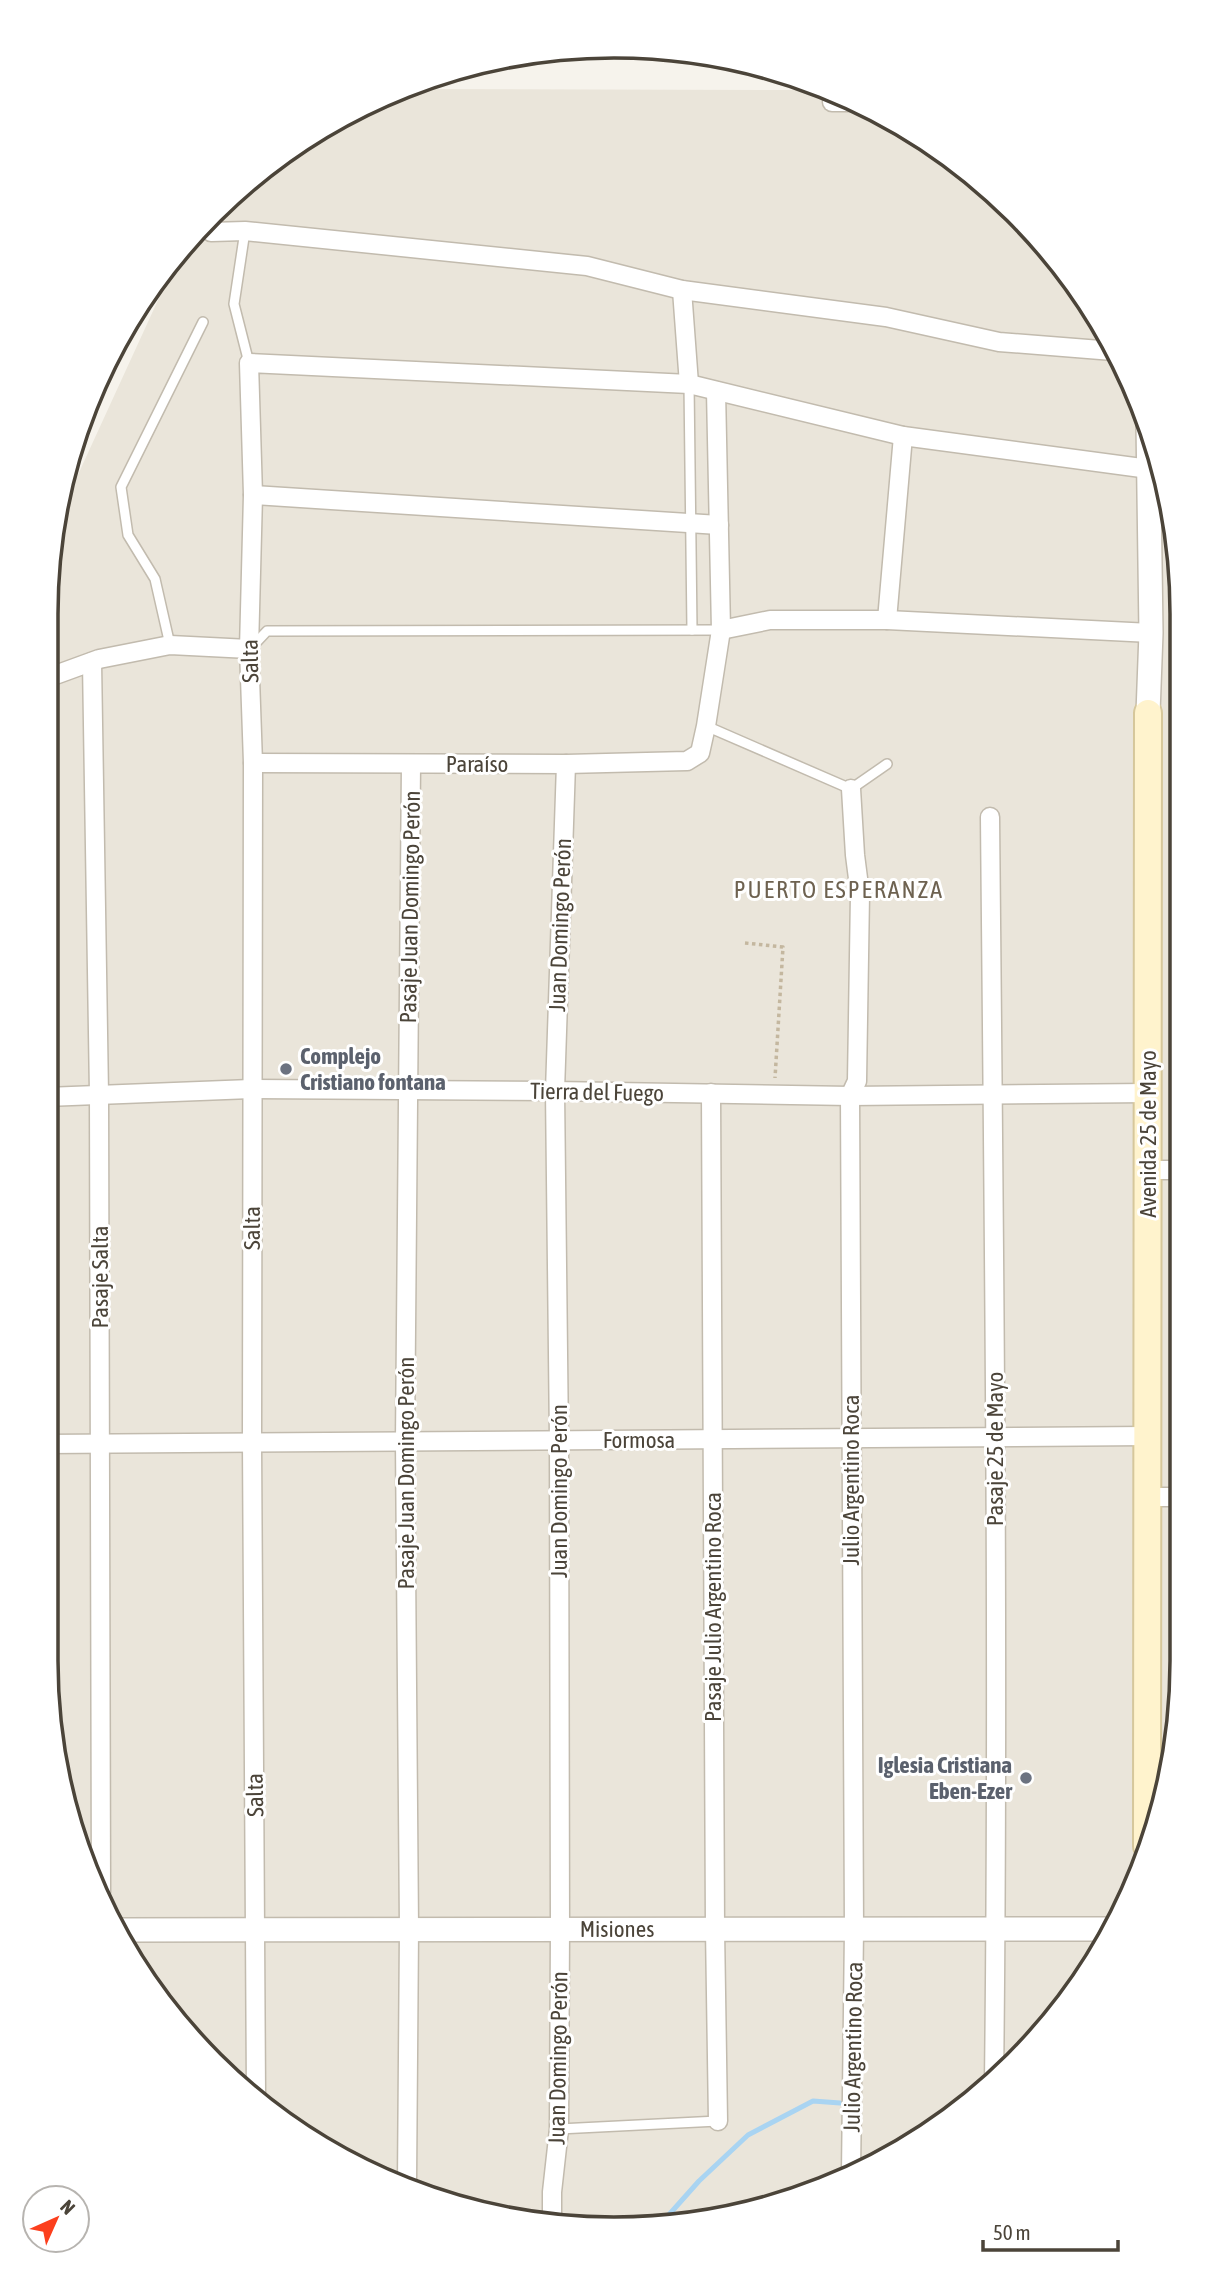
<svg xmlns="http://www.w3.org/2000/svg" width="1228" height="2275" font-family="'Asap Condensed',sans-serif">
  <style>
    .residential { fill: #eae5da }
    .water { fill: #a9d4f2 }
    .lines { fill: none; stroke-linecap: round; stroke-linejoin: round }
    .stream { stroke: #a9d4f2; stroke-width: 5 }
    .service-casing { stroke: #c2bbae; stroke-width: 12 }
    .minor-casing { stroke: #c2bbae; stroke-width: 21 }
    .tertiary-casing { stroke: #c2bbae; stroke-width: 26 }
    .secondary-casing { stroke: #d6c79b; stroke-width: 30 }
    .path { stroke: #c4b79f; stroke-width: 3.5; stroke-dasharray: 3.5 3.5; stroke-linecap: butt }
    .service { stroke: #fff; stroke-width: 9 }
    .minor { stroke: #fff; stroke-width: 18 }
    .tertiary { stroke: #fff; stroke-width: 23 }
    .secondary { stroke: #fff3cd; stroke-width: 26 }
    .worship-dot { fill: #6b7280; stroke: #fff; stroke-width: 2.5 }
    .labels { text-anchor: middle; stroke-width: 6; stroke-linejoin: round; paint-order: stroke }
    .street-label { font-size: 23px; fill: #4b4439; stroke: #fff }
    .worship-label { font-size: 23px; font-weight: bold; fill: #5b616d; stroke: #fff; text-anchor: start }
    .neighbourhood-label { font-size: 24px; letter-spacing: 2px; fill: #6e6250; stroke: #fff }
    .rim { fill: none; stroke: #4b4439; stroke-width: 3.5 }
  </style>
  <rect width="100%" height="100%" fill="#f6f3ec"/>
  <polygon class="residential" points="814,84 898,121 989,187 1087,298 1152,431 1178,540 1181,1698 1163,1809 1107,1945 989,2088 832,2186 652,2228 467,2210 299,2134 163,2007 76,1844 46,1661 47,577 61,491 76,479 186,239 268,163 362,104 403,89 813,90"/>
  <polygon class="water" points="150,290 147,297 107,365 121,330"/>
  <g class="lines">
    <polyline class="stream" points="658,2227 699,2181 748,2135 813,2101 840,2103"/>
    <g class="service-casing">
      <g id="service">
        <polyline points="245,231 234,304 249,363"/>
        <polyline points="689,384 692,630"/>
        <polyline points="170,645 155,579 128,535 121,487 203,322"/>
        <polyline points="251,648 267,631 721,630"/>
        <polyline points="706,726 851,789 887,764"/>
        <polyline points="559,2129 718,2121"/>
      </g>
    </g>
    <g class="minor-casing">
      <g id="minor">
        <polyline points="832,102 855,102"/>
        <polyline points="211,232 245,231 587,266 682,290 886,317 999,342 1113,351"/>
        <polyline points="682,290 689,384"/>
        <polyline points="253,495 719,525"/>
        <polyline points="887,620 903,436"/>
        <polyline points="721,630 770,620 887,620 1151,633"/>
        <polyline points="92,662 99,1094 101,1892"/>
        <polyline points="47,678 99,659 170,645 249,649"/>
        <polyline points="253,763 566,764 687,761 700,753 706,726 721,630 716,391"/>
        <polyline points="851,789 855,855 860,894 857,1081 850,1096 854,1929 851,2174"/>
        <path d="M990 817C994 1238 999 1660 994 2082"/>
        <polyline points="711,1093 715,1929 718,2121"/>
        <polyline points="46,1097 251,1089 555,1091 850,1096 1148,1093"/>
        <polyline points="1148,1170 1180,1170"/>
        <polyline points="46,1444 1148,1436"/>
        <polyline points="1148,1497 1181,1497"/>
        <polyline points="256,2094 252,1443 253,763 249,649 253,495 249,363 689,384 903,436 1149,469"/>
        <polyline points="407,2183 409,1929 405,1442 411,764"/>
        <polyline points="552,2219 552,2192 559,2129 560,1929 559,1440 555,1091 566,764"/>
      </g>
    </g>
    <g class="tertiary-casing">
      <g id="tertiary">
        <polyline points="1148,713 1151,633 1148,423"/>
        <polyline points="122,1930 1113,1929"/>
      </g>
    </g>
    <g class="secondary-casing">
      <polyline id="secondary" points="1147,1846 1148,713"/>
    </g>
    <polyline class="path" points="745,943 783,947 775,1078"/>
    <use href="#service" class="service"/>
    <use href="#minor" class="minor"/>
    <use href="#tertiary" class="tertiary"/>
    <use href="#secondary" class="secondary"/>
  </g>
  <g class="worship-dot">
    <circle cx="286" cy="1069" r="7"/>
    <circle cx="1026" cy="1778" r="7"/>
  </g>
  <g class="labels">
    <g class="street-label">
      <text transform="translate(250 661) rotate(-91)" y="8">Salta</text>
      <text x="477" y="772">Paraíso</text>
      <text transform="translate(410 907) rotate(-89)" y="8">Pasaje Juan Domingo Perón</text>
      <text transform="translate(560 925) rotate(-88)" y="8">Juan Domingo Perón</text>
      <text transform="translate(597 1092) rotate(1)" y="8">Tierra del Fuego</text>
      <text transform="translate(1148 1134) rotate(-90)" y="8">Avenida 25 de Mayo</text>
      <text transform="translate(252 1228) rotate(-90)" y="8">Salta</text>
      <text transform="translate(100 1277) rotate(-90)" y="8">Pasaje Salta</text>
      <text x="639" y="1448">Formosa</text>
      <text transform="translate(995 1449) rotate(-90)" y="8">Pasaje 25 de Mayo</text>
      <text transform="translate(406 1473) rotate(-90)" y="8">Pasaje Juan Domingo Perón</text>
      <text transform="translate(851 1480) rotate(-90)" y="8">Julio Argentino Roca</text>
      <text transform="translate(559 1491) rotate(-90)" y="8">Juan Domingo Perón</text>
      <text transform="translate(713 1607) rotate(-90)" y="8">Pasaje Julio Argentino Roca</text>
      <text transform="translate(255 1795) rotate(-91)" y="8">Salta</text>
      <text x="617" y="1937">Misiones</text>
      <text transform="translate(853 2047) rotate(-89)" y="8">Julio Argentino Roca</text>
      <text transform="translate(558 2058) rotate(-89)" y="8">Juan Domingo Perón</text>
    </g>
    <g class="worship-label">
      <text x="300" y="1064">Complejo<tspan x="300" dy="26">Cristiano fontana</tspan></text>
      <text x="1012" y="1773" text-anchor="end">Iglesia Cristiana<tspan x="1012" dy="26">Eben-Ezer</tspan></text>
    </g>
    <g class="neighbourhood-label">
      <text x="839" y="898">PUERTO ESPERANZA</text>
    </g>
  </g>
  <path d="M0 0H1228V2275H0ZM614 58H614A556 556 0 0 1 1170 614V1661A556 556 0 0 1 614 2217H614A556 556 0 0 1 58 1661V614A556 556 0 0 1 614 58Z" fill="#fff" fill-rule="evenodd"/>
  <path class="rim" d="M614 58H614A556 556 0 0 1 1170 614V1661A556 556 0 0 1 614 2217H614A556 556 0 0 1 58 1661V614A556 556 0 0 1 614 58Z"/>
  <g transform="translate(56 2219) rotate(45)"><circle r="33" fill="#ffffff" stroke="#b7b4b0" stroke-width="2"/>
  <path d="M0-5L12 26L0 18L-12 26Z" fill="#fc3f1d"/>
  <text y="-10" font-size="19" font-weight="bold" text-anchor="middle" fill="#4b4439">N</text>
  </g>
  <path d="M983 2240v10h135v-10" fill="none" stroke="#4b4439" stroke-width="3.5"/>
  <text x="993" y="2240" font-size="21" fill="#4b4439" stroke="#ffffff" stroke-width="5" paint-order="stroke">50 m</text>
</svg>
